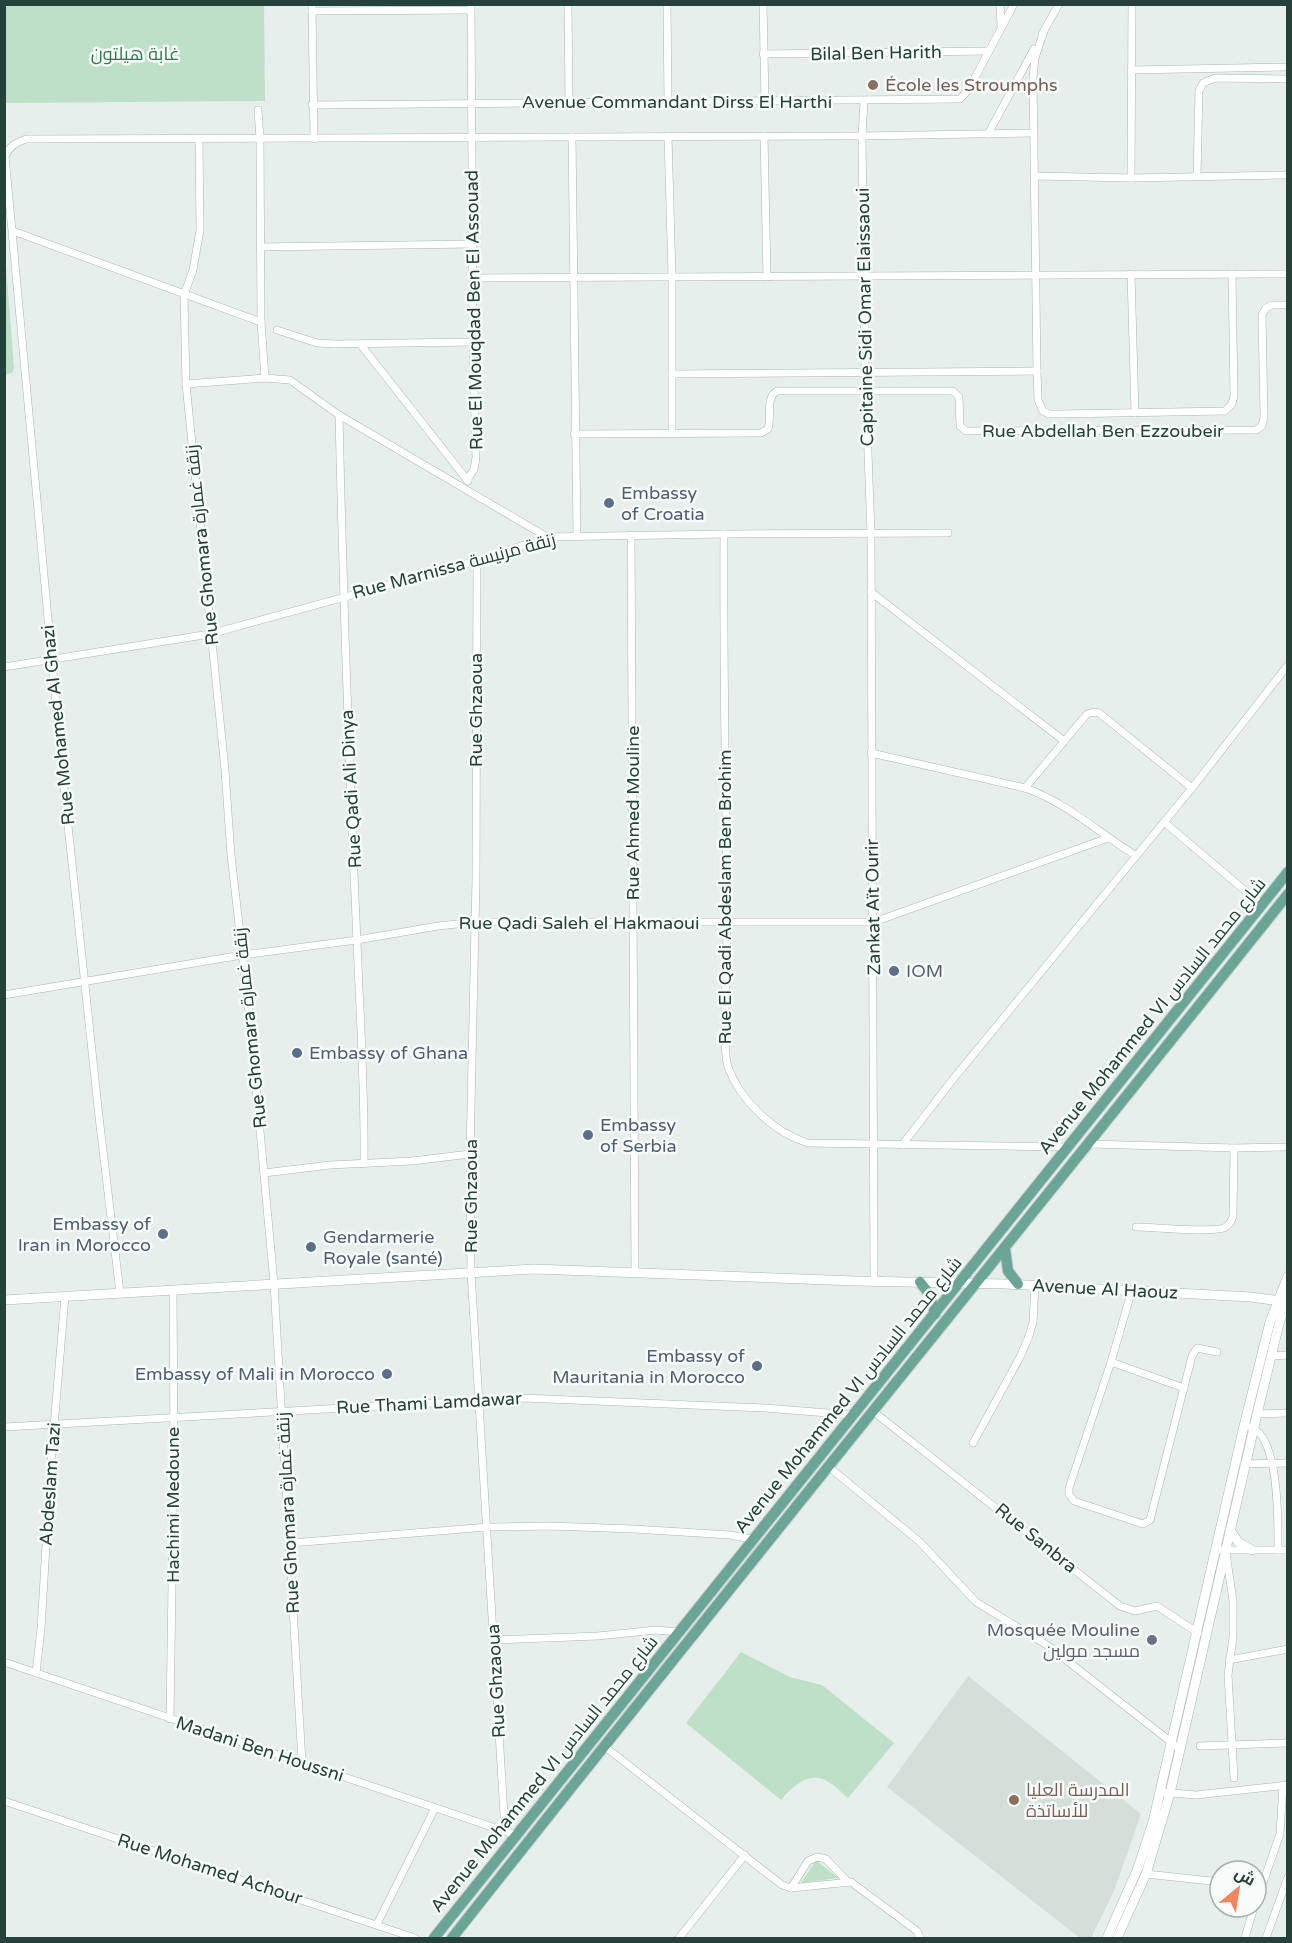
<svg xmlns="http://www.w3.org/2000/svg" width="1292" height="1943" font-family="'Varela Round',Cairo,sans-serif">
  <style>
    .built { fill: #d4dfda }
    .green { fill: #bfe0c8 }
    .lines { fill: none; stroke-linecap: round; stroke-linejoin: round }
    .minor-casing { stroke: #a8b8b2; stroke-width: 8 }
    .secondary-casing { stroke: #a4bbb3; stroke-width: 10 }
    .primary-casing { stroke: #c2cac8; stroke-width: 12 }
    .minor { stroke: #fff; stroke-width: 7 }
    .secondary { stroke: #fff; stroke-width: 9 }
    .primary { stroke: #6aa596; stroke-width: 10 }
    .education-dot { fill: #8d6e63; stroke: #f7fbf9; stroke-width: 2 }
    .service-dot { fill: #5c6f8a; stroke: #f7fbf9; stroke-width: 2 }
    .worship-dot { fill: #6b7280; stroke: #f7fbf9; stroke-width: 2 }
    .labels { text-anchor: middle; stroke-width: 5; stroke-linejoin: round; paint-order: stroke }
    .street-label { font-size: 18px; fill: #24423a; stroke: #f7fbf9 }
    .park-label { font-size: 18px; fill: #2d7a4b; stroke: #f7fbf9 }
    .education-label { font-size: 18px; fill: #785e54; stroke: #f7fbf9; text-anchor: start }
    .service-label { font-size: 18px; fill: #4e5e75; stroke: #f7fbf9; text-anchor: start }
    .worship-label { font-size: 18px; fill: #5b616d; stroke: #f7fbf9; text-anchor: end }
  </style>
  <rect width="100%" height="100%" fill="#e6efeb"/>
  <polygon class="built" points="968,1676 1141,1814 1114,1891 1091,1938 1080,1938 887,1787"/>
  <g class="green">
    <polygon points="5,4 264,5 265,101 5,103"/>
    <polygon points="5,253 14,368 12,373 5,375"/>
    <path d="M741 1652 790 1677 822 1685 894 1743 848 1798C841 1792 833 1783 825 1780 807 1772 792 1787 781 1800L686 1723Z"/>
    <polygon points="816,1860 838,1878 801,1883"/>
  </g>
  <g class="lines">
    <g class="minor-casing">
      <g id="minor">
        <polyline points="312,4 314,139"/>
        <polyline points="568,4 569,104"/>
        <polyline points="667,4 668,102"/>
        <polyline points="763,4 765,101"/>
        <polyline points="1000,4 1001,26"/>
        <polyline points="312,11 471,10"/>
        <polyline points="1044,31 1035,58 1033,77 1037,371 1038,400 1043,411 1049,414 1061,414 1225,411 1232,404 1234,396 1232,274"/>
        <polyline points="1042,34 1059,4"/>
        <polyline points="763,54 989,51"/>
        <polyline points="1132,70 1288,67"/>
        <polyline points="864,101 862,136 865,372 871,534 874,1281"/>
        <polyline points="312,105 960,99 969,89 1014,4"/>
        <polyline points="258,110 260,139 261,322 265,378"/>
        <polyline points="988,134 1034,49"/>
        <polyline points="668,136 672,277 672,433"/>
        <polyline points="764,136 767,277"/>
        <polyline points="572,137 577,536"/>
        <polyline points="199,139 200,230 193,270 184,295 186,384 225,770 231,855 250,1021 274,1284 302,1762"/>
        <polyline points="1035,176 1131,178 1288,175"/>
        <polyline points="1197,176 1199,91 1203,83 1215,78 1288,79"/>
        <polyline points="1131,178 1132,4"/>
        <polyline points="13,231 261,322"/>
        <polyline points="260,247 473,244"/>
        <polyline points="1131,274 1135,413"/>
        <polyline points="473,278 1288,274"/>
        <polyline points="277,330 317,343 335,344 473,342"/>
        <polyline points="361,345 468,481"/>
        <polyline points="672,374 1037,371"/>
        <polyline points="186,384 265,378 290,380 339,415 547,537"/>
        <path d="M339 415C343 591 349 766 357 942 360 1016 365 1090 364 1164"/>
        <path d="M574 434 761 433 768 429C772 417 765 398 777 391H953L959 397 960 426 966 431 1256 430 1262 426 1264 417 1262 315 1266 308 1272 305H1288"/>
        <polyline points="467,480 474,469 476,458 473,342 471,4"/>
        <path d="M724 534C723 663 726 792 727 921 727 954 725 988 725 1021 725 1036 724 1053 728 1067 740 1100 774 1133 808 1143L1068 1147"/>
        <polyline points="631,535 635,1272"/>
        <polyline points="477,561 476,879 470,1154 471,1272 505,1831"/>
        <polyline points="871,592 1064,741"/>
        <polyline points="4,667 210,634 477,561 547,537 724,534 948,533"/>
        <path d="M871 753 1025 788C1066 802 1099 833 1135 855"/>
        <polyline points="1025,788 1087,714 1094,712 1099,713 1192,788"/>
        <polyline points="1164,822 1262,905"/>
        <polyline points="4,995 242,955 357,940 438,926 476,922 874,922 1108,838"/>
        <polyline points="1089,1144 1234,1148 1288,1147"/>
        <polyline points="902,1145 954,1078 1192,788 1288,665"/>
        <polyline points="264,1173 330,1165 412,1161 470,1154"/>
        <path d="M1136 1227C1156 1227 1207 1233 1224 1228 1229 1226 1231 1222 1233 1217L1234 1148"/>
        <polyline points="1132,1290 1111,1362 1069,1488 1069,1494 1074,1501 1143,1524 1150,1520 1192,1356 1197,1348 1217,1352"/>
        <path d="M120 1293 99 1117 62 769 5 156C10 146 15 143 26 139L862 136 1033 133"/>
        <polyline points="1271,1356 1288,1355"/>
        <polyline points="1111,1362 1184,1388"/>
        <polyline points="874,1412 1120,1606 1135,1611 1157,1606 1198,1633"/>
        <polyline points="1257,1414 1288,1413"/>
        <polyline points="4,1427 523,1398 765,1408 853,1415"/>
        <path d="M1250 1427C1280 1436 1278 1524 1278 1550"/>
        <polyline points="973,1443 1020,1357 1029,1336 1033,1322 1035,1285"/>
        <polyline points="1244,1464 1288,1463"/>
        <polyline points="829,1467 920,1542 976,1602 1047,1645 1180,1749"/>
        <polyline points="291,1543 488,1527 549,1526 634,1529 730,1535 752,1539"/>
        <polyline points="1221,1550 1288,1550"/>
        <polyline points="1226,1553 1233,1601 1233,1637 1228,1675 1234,1778"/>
        <polyline points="493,1640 598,1636 656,1630 678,1632"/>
        <polyline points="1229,1660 1288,1649"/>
        <polyline points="4,1662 516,1835"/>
        <polyline points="36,1673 41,1629 51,1462 65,1296"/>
        <polyline points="170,1719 174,1448 173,1290"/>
        <polyline points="604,1746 782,1885 791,1888 851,1882 917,1931 920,1938"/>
        <polyline points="1200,1746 1288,1743"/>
        <polyline points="1161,1792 1196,1795 1288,1785"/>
        <polyline points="4,1801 415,1938"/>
        <polyline points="1146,1874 1220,1882"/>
        <polyline points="1256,1884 1261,1885 1264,1880 1280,1834 1283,1785"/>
        <polyline points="791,1888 808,1861 817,1857 826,1859 847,1881"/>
        <polyline points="1256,1901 1261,1885"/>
        <polyline points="377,1924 435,1808"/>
        <polyline points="679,1938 745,1855"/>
        <polyline points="1245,1938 1254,1907"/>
        <polyline points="1266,1938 1288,1877"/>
      </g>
    </g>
    <g class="secondary-casing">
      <g id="secondary">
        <polyline points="4,1300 534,1269 855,1281 1005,1284 1251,1297 1288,1302"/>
        <polyline points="1230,1530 1238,1542 1252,1550"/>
        <polyline points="1107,1938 1138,1868 1153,1822 1244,1426 1270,1322 1288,1276"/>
        <polyline points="1117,1938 1146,1874 1170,1793 1257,1414 1279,1324 1288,1297"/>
      </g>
    </g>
    <g class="primary-casing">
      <g id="primary">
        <polyline points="1005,1249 1008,1271 1018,1284"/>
        <polyline points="920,1282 930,1295 935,1314"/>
        <polyline points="434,1938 1288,872"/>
        <path d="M452 1938C728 1588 1010 1243 1288 894"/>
      </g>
    </g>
    <use href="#minor" class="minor"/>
    <use href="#secondary" class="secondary"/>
    <use href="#primary" class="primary"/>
  </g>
  <g class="education-dot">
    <circle cx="873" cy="85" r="6"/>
    <circle cx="1014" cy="1800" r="6"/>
  </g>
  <g class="service-dot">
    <circle cx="609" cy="503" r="6"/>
    <circle cx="894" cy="971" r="6"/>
    <circle cx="297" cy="1053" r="6"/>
    <circle cx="588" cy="1135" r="6"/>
    <circle cx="163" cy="1234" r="6"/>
    <circle cx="311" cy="1247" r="6"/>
    <circle cx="757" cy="1366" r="6"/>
    <circle cx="387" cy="1374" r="6"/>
  </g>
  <circle class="worship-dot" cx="1152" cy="1640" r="6"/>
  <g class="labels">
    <g class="street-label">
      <text transform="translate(876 53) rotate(-1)" y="6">Bilal Ben Harith</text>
      <text x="677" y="108">Avenue Commandant Dirss El Harthi</text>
      <text transform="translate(474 310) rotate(-91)" y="6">Rue El Mouqdad Ben El Assouad</text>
      <text transform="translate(865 317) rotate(-91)" y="6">Capitaine Sidi Omar Elaissaoui</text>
      <text x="1103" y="437">Rue Abdellah Ben Ezzoubeir</text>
      <text transform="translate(202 545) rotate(-96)" y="6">Rue Ghomara زنقة غمارة</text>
      <text transform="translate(454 566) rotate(-15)" y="6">Rue Marnissa زنقة مرنيسة</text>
      <text transform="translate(476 710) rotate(-90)" y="6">Rue Ghzaoua</text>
      <text transform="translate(58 725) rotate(-96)" y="6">Rue Mohamed Al Ghazi</text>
      <text transform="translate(351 789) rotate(-93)" y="6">Rue Qadi Ali Dinya</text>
      <text transform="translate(633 813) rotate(-90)" y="6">Rue Ahmed Mouline</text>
      <text transform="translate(725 897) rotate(-90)" y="6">Rue El Qadi Abdeslam Ben Brohim</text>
      <text transform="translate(873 907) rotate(-91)" y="6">Zankat Aït Ourir</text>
      <text x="579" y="929">Rue Qadi Saleh el Hakmaoui</text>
      <text transform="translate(1152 1016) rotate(-51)" y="6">Avenue Mohammed VI شارع محمد السادس</text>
      <text transform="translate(250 1028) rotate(-96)" y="6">Rue Ghomara زنقة غمارة</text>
      <text transform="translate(471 1196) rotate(-90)" y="6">Rue Ghzaoua</text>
      <text transform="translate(1105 1289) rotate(3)" y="6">Avenue Al Haouz</text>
      <text transform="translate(848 1395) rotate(-51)" y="6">Avenue Mohammed VI شارع محمد السادس</text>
      <text transform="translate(429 1403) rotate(-3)" y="6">Rue Thami Lamdawar</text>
      <text transform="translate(50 1484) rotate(-86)" y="6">Abdeslam Tazi</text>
      <text transform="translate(173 1505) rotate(-90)" y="6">Hachimi Medoune</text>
      <text transform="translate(288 1513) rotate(-93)" y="6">Rue Ghomara زنقة غمارة</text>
      <text transform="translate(1036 1538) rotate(39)" y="6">Rue Sanbra</text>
      <text transform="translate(496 1681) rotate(-93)" y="6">Rue Ghzaoua</text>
      <text transform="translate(260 1749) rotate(18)" y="6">Madani Ben Houssni</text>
      <text transform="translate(544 1774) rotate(-51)" y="6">Avenue Mohammed VI شارع محمد السادس</text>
      <text transform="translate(210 1869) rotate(18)" y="6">Rue Mohamed Achour</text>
    </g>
    <g class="park-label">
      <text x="135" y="60">غابة هيلتون</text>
    </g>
    <g class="education-label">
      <text x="885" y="91">École les Stroumphs</text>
      <text x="1026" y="1796">المدرسة العليا<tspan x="1026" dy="21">للأساتذة</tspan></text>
    </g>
    <g class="service-label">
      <text x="621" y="499">Embassy<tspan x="621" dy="21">of Croatia</tspan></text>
      <text x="906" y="977">IOM</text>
      <text x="309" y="1059">Embassy of Ghana</text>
      <text x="600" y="1131">Embassy<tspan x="600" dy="21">of Serbia</tspan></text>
      <text x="151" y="1230" text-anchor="end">Embassy of<tspan x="151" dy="21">Iran in Morocco</tspan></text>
      <text x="323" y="1243">Gendarmerie<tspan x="323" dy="21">Royale (santé)</tspan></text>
      <text x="745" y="1362" text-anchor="end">Embassy of<tspan x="745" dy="21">Mauritania in Morocco</tspan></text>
      <text x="375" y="1380" text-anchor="end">Embassy of Mali in Morocco</text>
    </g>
    <g class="worship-label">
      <text x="1140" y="1636">Mosquée Mouline<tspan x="1140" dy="21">مسجد مولين</tspan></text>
    </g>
  </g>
  <rect width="1292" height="1943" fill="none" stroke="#24423a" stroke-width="12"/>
  <g transform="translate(1238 1889) rotate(30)"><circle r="28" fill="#f7fbf9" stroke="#a3b1ad" stroke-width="1.5"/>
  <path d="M0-4.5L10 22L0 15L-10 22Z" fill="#f4845f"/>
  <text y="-9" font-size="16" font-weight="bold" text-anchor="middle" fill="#24423a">ش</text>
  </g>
</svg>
